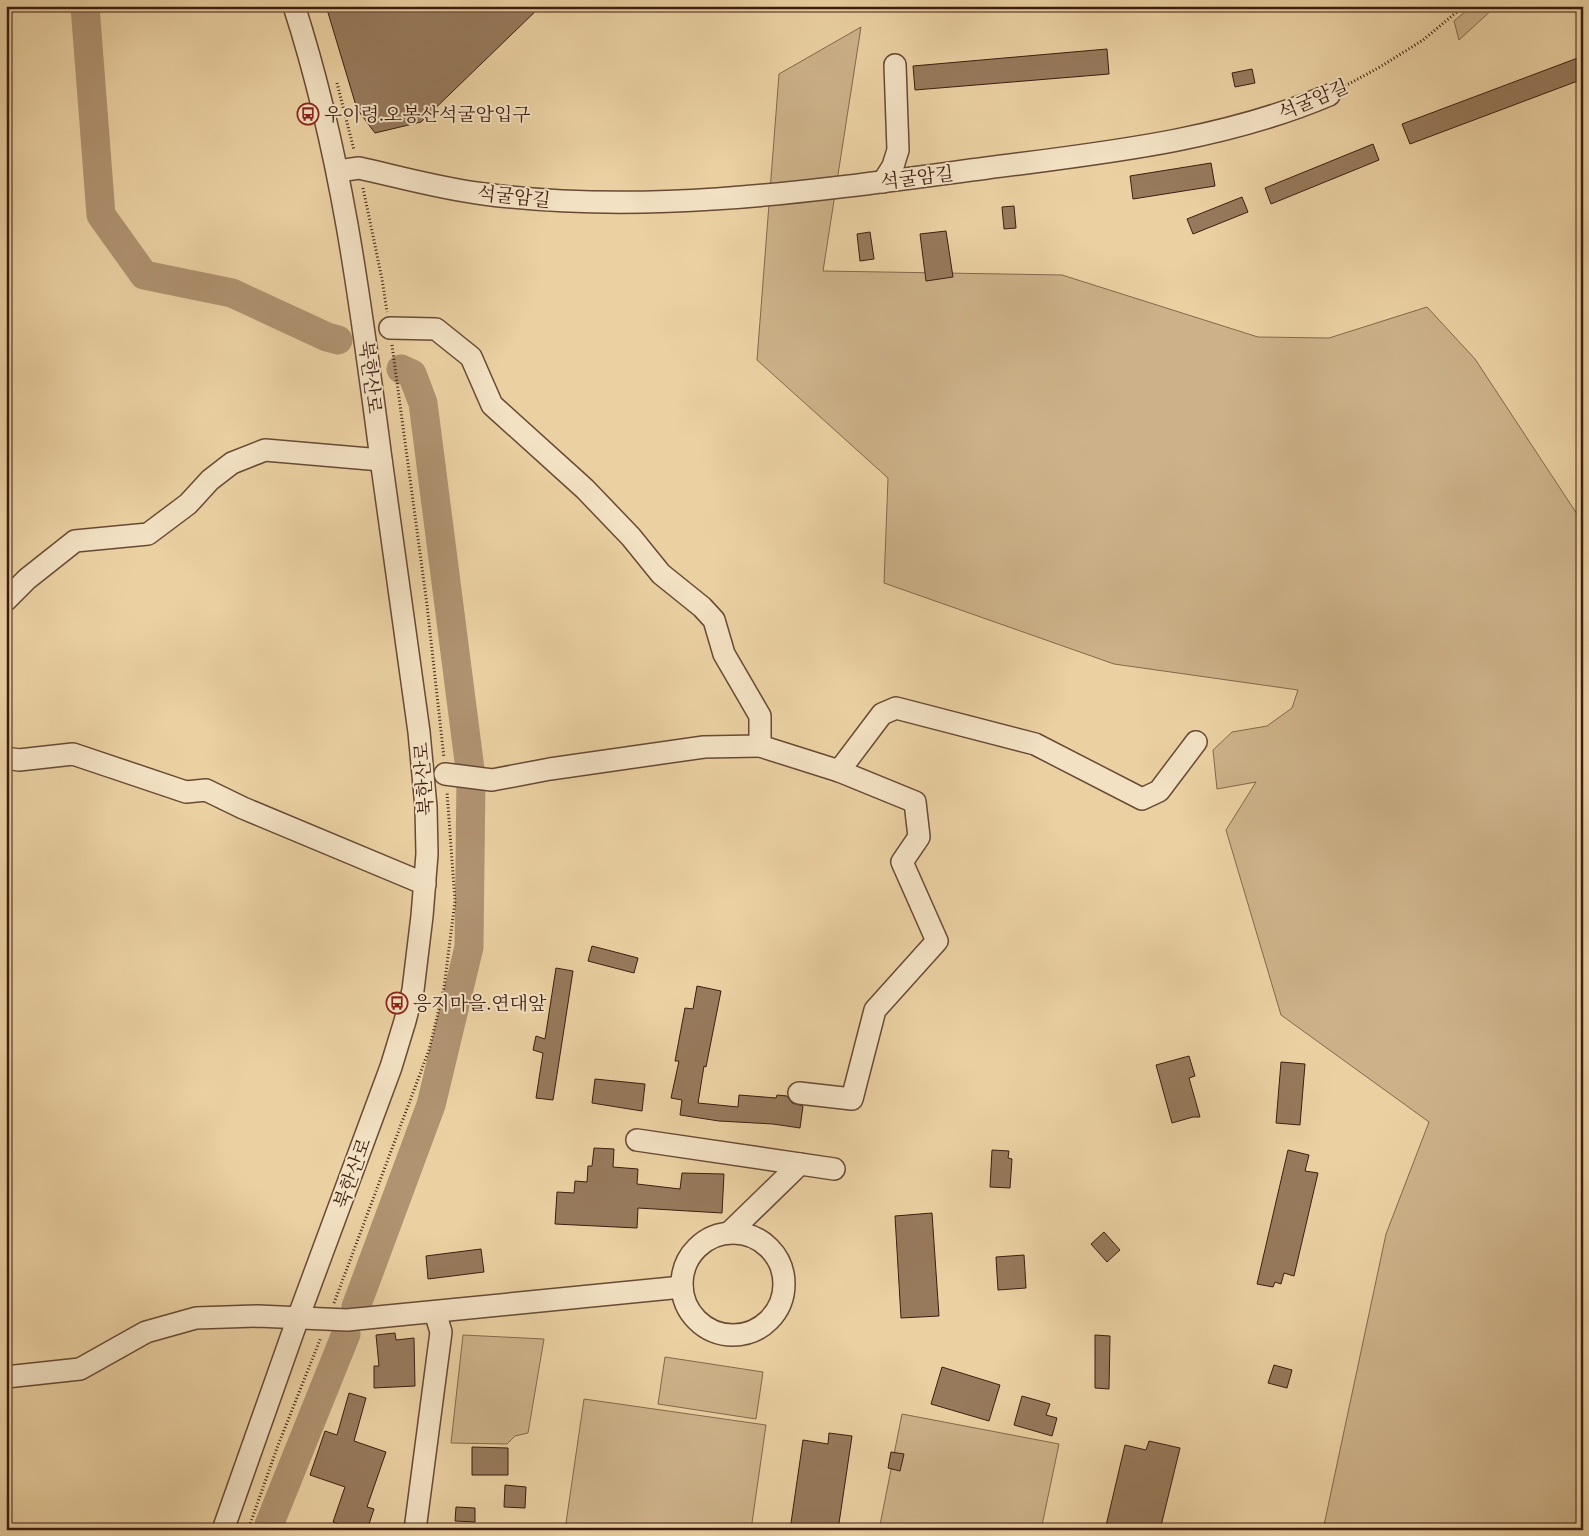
<svg xmlns="http://www.w3.org/2000/svg" width="1589" height="1536" font-family="'Sorts Mill Goudy','Noto Serif KR',serif">
  <style>
    .green { fill: #cdb289; stroke: #85674d }
    .lines { fill: none; stroke-linecap: round; stroke-linejoin: round }
    .river { stroke: #b09371; stroke-width: 29 }
    .building { fill: #977a5c; stroke: #3d1c11 }
    .minor-casing { stroke: #684935; stroke-width: 24 }
    .path { stroke: #3d1c11; stroke-width: 3; stroke-dasharray: 1 2.5; stroke-linecap: butt }
    .minor { stroke: #f2e1c3; stroke-width: 21 }
    .labels { text-anchor: middle; stroke-width: 4; stroke-linejoin: round; paint-order: stroke }
    .street-label { font-size: 19px; fill: #3d1c11; stroke: #f2e1c3 }
    .poi-label { font-size: 19px; fill: #3d1c11; stroke: #f2e1c3; text-anchor: start }
  </style>
  <rect width="100%" height="100%" fill="#ebd1a2"/>
  <filter id="stains"><feTurbulence type="fractalNoise" baseFrequency=".004" numOctaves="4"/><feColorMatrix values="0 0 0 0 .2 0 0 0 0 .09 0 0 0 0 .02 0 0 0 .5 -.17"/></filter>
  <radialGradient id="worn" r=".72"><stop offset=".6" stop-color="#630" stop-opacity="0"/><stop offset="1" stop-color="#630" stop-opacity=".3"/></radialGradient>
  <g class="green">
    <polygon points="1472,6 1496,6 1459,40 1454,21"/>
    <polygon points="861,27 823,271 1062,275 1258,337 1329,338 1427,307 1475,359 1583,523 1583,1530 1323,1530 1386,1234 1429,1122 1281,1015 1226,830 1256,782 1217,789 1213,750 1232,732 1267,726 1292,708 1298,690 1114,664 884,583 888,478 757,360 779,74"/>
    <polygon points="463,1335 544,1339 528,1433 515,1436 507,1444 451,1443"/>
    <polygon points="665,1357 763,1372 756,1419 658,1404"/>
    <polygon points="584,1399 766,1425 751,1530 565,1530"/>
    <polygon points="902,1414 1059,1444 1041,1530 879,1530"/>
  </g>
  <g class="lines">
    <g class="river">
      <polyline points="85,6 101,215 144,275 232,293 327,337 338,340"/>
      <polyline points="356,1307 431,1105 469,947 471,777 423,403 412,374 401,369"/>
      <polyline points="267,1530 346,1334"/>
    </g>
  </g>
  <g class="building">
    <polygon points="326,6 541,6 421,122 375,133 357,109"/>
    <polygon points="1107,49 1109,74 915,90 913,66"/>
    <polygon points="1583,56 1583,79 1410,144 1402,124"/>
    <polygon points="1252,69 1255,83 1235,87 1232,73"/>
    <polygon points="1373,144 1379,160 1271,204 1265,188"/>
    <polygon points="1211,163 1215,186 1133,199 1130,176"/>
    <polygon points="1242,197 1248,212 1193,234 1187,219"/>
    <polygon points="1014,206 1016,228 1004,229 1002,207"/>
    <polygon points="946,231 953,277 926,281 920,234"/>
    <polygon points="870,232 874,259 860,261 857,234"/>
    <polygon points="592,946 638,958 634,973 588,961"/>
    <polygon points="556,968 573,971 553,1100 536,1098 543,1053 533,1050 536,1036 545,1039"/>
    <polygon points="697,986 721,991 706,1067 704,1066 698,1103 738,1107 739,1095 776,1098 777,1095 787,1096 792,1103 803,1106 800,1128 773,1124 719,1121 680,1115 682,1100 671,1098 679,1061 675,1061 685,1008 693,1009"/>
    <polygon points="1189,1056 1195,1076 1189,1078 1200,1117 1193,1117 1172,1123 1156,1065"/>
    <polygon points="1281,1062 1305,1064 1300,1125 1276,1123"/>
    <polygon points="595,1079 645,1084 642,1111 592,1103"/>
    <polygon points="594,1148 614,1149 613,1167 638,1169 637,1184 680,1189 682,1173 724,1174 722,1213 638,1208 637,1228 555,1224 557,1192 574,1193 575,1181 587,1182 588,1166 592,1166"/>
    <polygon points="992,1150 1009,1151 1008,1158 1012,1159 1010,1188 990,1187"/>
    <polygon points="1288,1150 1309,1155 1305,1171 1318,1173 1294,1276 1284,1273 1281,1284 1275,1282 1273,1287 1257,1284"/>
    <polygon points="932,1213 939,1316 901,1318 895,1216"/>
    <polygon points="1104,1232 1120,1250 1107,1262 1091,1244"/>
    <polygon points="481,1249 484,1272 428,1279 426,1256"/>
    <polygon points="1024,1255 1026,1288 998,1290 996,1257"/>
    <polygon points="395,1333 396,1340 414,1338 415,1386 374,1388 374,1366 379,1366 376,1335"/>
    <polygon points="1095,1335 1110,1336 1109,1389 1095,1388"/>
    <polygon points="1274,1365 1292,1370 1287,1388 1268,1383"/>
    <polygon points="942,1367 1000,1385 989,1421 931,1404"/>
    <polygon points="349,1393 366,1398 354,1441 386,1452 367,1507 374,1509 367,1530 355,1530 333,1522 345,1487 310,1475 325,1431 337,1435"/>
    <polygon points="1022,1396 1050,1404 1046,1415 1057,1418 1052,1436 1014,1425"/>
    <polygon points="829,1433 852,1436 838,1530 790,1530 803,1440 828,1444"/>
    <polygon points="1149,1441 1180,1448 1160,1530 1105,1530 1125,1445 1146,1450"/>
    <polygon points="472,1447 508,1448 508,1475 472,1475"/>
    <polygon points="891,1452 904,1454 900,1471 888,1468"/>
    <polygon points="505,1485 526,1487 525,1508 504,1507"/>
    <polygon points="456,1507 475,1508 475,1522 455,1521"/>
  </g>
  <g class="lines">
    <g class="minor-casing">
      <g id="minor">
        <path d="M338 171 359 168C400 177 442 189 484 194 653 216 820 190 987 168 1102 153 1221 141 1329 95"/>
        <polyline points="883,182 893,166 898,150 895,65"/>
        <polyline points="390,328 436,329 471,357 492,405 585,489 631,537 661,574 702,607 714,620 724,654 760,716 760,746 704,747 550,769 492,780 445,774"/>
        <polyline points="6,600 27,579 75,541 148,534 188,504 210,480 232,463 265,450 381,460"/>
        <polyline points="760,746 839,771 882,714 896,708 1035,744 1142,799 1159,791 1196,742"/>
        <polyline points="6,758 19,760 73,754 186,792 206,790 243,808 425,884"/>
        <polyline points="799,1093 852,1099 875,1010 937,941 902,862 919,837 915,802 839,771"/>
        <polyline points="637,1140 834,1169"/>
        <polyline points="730,1232 800,1164"/>
        <circle cx="733" cy="1284" r="51"/>
        <polyline points="6,1377 80,1369 146,1332 196,1318 258,1316 347,1320 682,1287"/>
        <path d="M223 1530 298 1318 391 1067 405 1021 413 990 422 916 427 854 426 807 419 732C407 641 393 550 381 459 361 306 342 154 294 6"/>
        <polyline points="415,1530 441,1332 435,1312"/>
      </g>
    </g>
    <g class="path">
      <polyline points="337,83 354,150"/>
      <polyline points="1345,86 1380,67 1423,40 1464,6"/>
      <polyline points="363,188 382,279 387,312"/>
      <polyline points="392,345 427,605 444,758"/>
      <polyline points="334,1303 429,1050 444,988 455,901 447,792"/>
      <polyline points="248,1530 277,1448 321,1337"/>
    </g>
    <use href="#minor" class="minor"/>
  </g>
  <defs>
    <g id="bus-ring" transform="scale(1.125)"><circle r="9.5" fill="#f2e1c3" stroke="#8f2418" stroke-width="1.5"/><path d="M-5-6H5V4H4V6H2V4H-2V6H-4V4H-5ZM-3.5-4V0h7V-4ZM-3.5 1.2v1.5H-2V1.2ZM2 1.2v1.5H3.5V1.2Z" fill="#8f2418"/></g>
  </defs>
  <g fill-rule="evenodd">
    <use href="#bus-ring" x="308" y="114"/>
    <use href="#bus-ring" x="397" y="1003"/>
  </g>
  <g class="labels">
    <g class="street-label">
      <text transform="translate(1313 99) rotate(-23)" y="7">석굴암길</text>
      <text transform="translate(917 177) rotate(-7)" y="7">석굴암길</text>
      <text transform="translate(514 196) rotate(6)" y="7">석굴암길</text>
      <text transform="translate(371 377) rotate(83)" y="7">북한산로</text>
      <text transform="translate(423 779) rotate(-94)" y="7">북한산로</text>
      <text transform="translate(352 1173) rotate(-70)" y="7">북한산로</text>
    </g>
    <g class="poi-label">
      <text x="324" y="121">우이령.오봉산석굴암입구</text>
      <text x="413" y="1010">응지마을.연대앞</text>
    </g>
  </g>
  <rect width="1589" height="1536" fill="none" stroke="#ebd1a2" stroke-width="25"/>
  <rect x="8" y="8" width="1574" height="1521" fill="none" stroke="#3d1c11" stroke-width="2.5"/>
  <rect x="12" y="12" width="1564" height="1511" fill="none" stroke="#3d1c11"/>
  <rect width="100%" height="100%" filter="url(#stains)"/>
  <rect width="100%" height="100%" fill="url(#worn)"/>
</svg>
